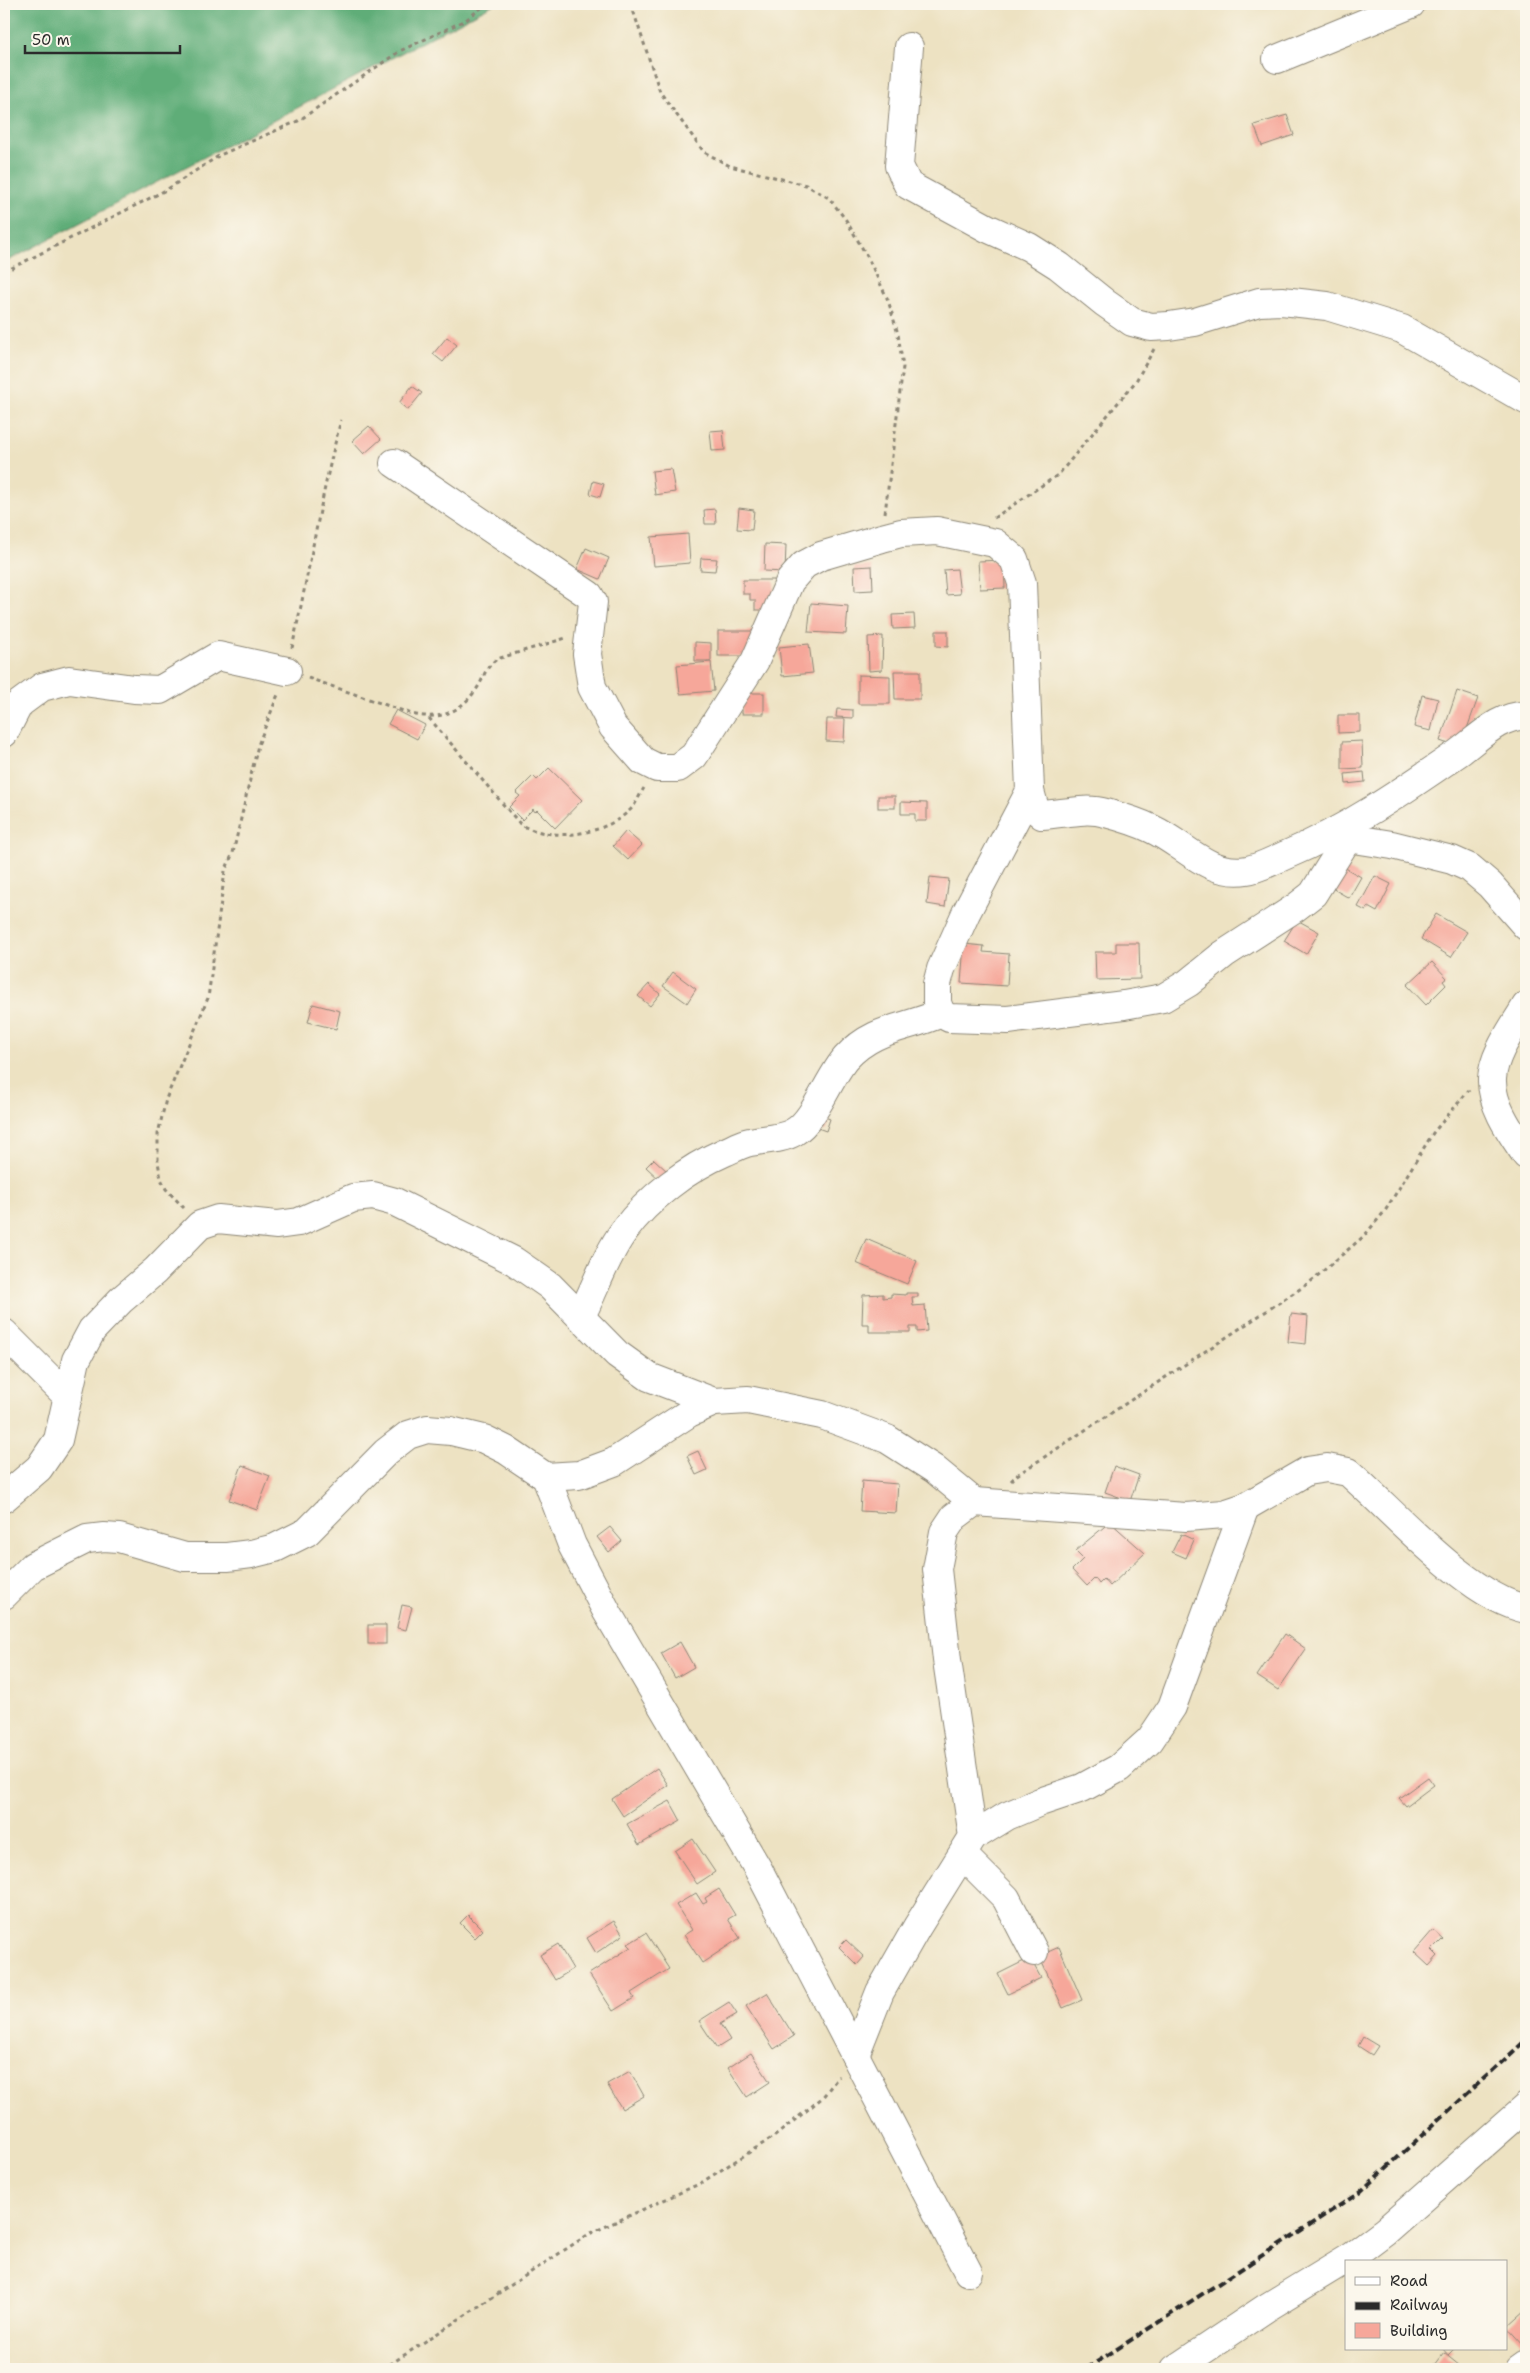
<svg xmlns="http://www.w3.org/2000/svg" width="1530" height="2373" font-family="'Shantell Sans',sans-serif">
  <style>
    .forest { fill: #5fad78; stroke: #456c52 }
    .building { fill: #f6a79a }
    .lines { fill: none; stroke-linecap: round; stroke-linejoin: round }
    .minor-casing { stroke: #8c8676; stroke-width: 30 }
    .path { stroke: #8c8676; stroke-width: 3; stroke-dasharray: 4 4; stroke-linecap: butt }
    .minor { stroke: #fff; stroke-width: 28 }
    .rail { stroke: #2b2b2b; stroke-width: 4; stroke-dasharray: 8 4; stroke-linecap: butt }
  </style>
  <rect width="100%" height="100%" fill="#fbf7ec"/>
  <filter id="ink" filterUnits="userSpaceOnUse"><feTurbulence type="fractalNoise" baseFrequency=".02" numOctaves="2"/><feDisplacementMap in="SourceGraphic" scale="10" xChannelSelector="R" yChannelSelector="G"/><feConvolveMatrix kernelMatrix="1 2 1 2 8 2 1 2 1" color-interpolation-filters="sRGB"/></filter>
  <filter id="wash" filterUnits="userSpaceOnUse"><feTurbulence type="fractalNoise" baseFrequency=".0096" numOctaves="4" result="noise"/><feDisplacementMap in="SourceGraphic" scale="20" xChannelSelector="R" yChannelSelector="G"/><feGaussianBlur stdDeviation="1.12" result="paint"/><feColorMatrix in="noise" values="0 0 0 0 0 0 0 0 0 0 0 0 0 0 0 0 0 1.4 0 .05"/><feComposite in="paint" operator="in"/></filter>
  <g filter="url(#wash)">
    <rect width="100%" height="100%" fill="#ede2c2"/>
    <polygon class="forest" points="4,4 494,4 4,263"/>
    <g id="blocks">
      <g class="building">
        <polygon points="1287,115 1294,135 1262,146 1254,125"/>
        <polygon points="447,337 457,345 443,362 433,354"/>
        <polygon points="412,386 422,393 408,410 399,403"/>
        <polygon points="369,426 381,439 364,454 352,441"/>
        <polygon points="723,430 725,450 712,451 710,431"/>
        <polygon points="671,469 675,492 655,495 652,471"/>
        <polygon points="593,481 604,484 600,497 590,494"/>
        <polygon points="739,508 754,510 752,530 737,529"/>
        <polygon points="715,509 716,524 705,524 704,510"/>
        <polygon points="688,534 690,563 654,566 651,537"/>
        <polygon points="765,544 786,545 785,572 764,571"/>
        <polygon points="586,548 609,558 600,579 577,569"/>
        <polygon points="701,558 717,559 715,571 700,570"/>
        <polygon points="1004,560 1005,588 980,589 978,561"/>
        <polygon points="872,566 873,590 855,591 854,567"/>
        <polygon points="957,569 960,594 946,595 944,570"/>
        <polygon points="743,580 774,580 775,610 755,610 755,600 750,600 750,594 743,594"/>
        <polygon points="811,603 848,606 846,634 808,632"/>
        <polygon points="914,614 915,628 893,629 892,615"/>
        <rect x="718" y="631" width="39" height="25"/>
        <polygon points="936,631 948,631 948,647 936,646"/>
        <polygon points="883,636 882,670 869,671 868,637"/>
        <polygon points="695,642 711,643 711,661 695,661"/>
        <polygon points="809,644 813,673 782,676 779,647"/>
        <polygon points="711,662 714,691 680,694 677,665"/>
        <polygon points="894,671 920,671 920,699 895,699"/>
        <polygon points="858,675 890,676 890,704 858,704"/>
        <polygon points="1457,691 1478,698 1460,748 1440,741"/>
        <rect x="742" y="693" width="22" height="21"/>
        <polygon points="1422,695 1438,699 1431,731 1414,727"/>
        <polygon points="837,709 853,710 853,718 836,717"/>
        <polygon points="396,710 425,725 417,739 388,724"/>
        <polygon points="1338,715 1360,715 1360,732 1338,733"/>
        <polygon points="827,719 845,719 844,742 826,741"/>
        <polygon points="1362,741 1363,768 1342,769 1342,742"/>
        <polygon points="549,768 582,800 555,828 537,810 535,812 533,809 522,820 509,807 520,796 516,793 533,776 537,780"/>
        <polygon points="1364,772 1365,782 1346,784 1345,774"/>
        <rect x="878" y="796" width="17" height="12"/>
        <polygon points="901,802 927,803 927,821 915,821 915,814 901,814"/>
        <polygon points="626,831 642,845 628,860 613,846"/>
        <polygon points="1342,866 1361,877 1349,898 1330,887"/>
        <polygon points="1375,876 1391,884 1377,912 1368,907 1366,911 1358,907"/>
        <polygon points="930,877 949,879 945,907 927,904"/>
        <polygon points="1436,914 1467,932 1451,957 1421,939"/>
        <polygon points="1297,920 1319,932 1306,954 1284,941"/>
        <polygon points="1116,943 1139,943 1140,979 1096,980 1095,952 1116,952"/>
        <polygon points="964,944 984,946 983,952 1009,954 1007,986 961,983"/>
        <polygon points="1432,962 1447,978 1443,981 1446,985 1426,1005 1407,985"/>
        <polygon points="673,972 696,989 687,1003 663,986"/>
        <polygon points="649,984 660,994 650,1006 638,996"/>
        <polygon points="313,1004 340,1011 336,1029 308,1022"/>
        <polygon points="817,1114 830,1119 826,1131 812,1126"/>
        <polygon points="654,1159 668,1172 660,1180 646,1167"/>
        <polygon points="866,1239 917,1261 907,1284 856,1263"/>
        <polygon points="906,1293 918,1293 918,1297 912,1297 913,1306 925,1305 927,1331 917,1332 917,1327 910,1327 910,1332 869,1332 869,1324 862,1324 863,1295 883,1294 883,1298 891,1297 891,1294 906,1295"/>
        <polygon points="1291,1314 1308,1316 1306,1344 1288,1342"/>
        <polygon points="698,1451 707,1470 696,1475 687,1456"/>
        <polygon points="242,1465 270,1476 257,1510 229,1500"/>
        <polygon points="1114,1466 1139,1475 1130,1501 1105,1492"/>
        <polygon points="862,1481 898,1484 896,1513 860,1511"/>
        <polygon points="1110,1522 1145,1553 1110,1586 1104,1579 1099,1584 1095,1578 1087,1586 1072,1570 1083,1559 1075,1551"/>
        <polygon points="610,1527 622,1541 609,1552 597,1537"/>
        <polygon points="1181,1534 1194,1540 1186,1558 1172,1552"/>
        <polygon points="402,1605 412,1607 406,1630 397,1628"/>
        <rect x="368" y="1625" width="18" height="19"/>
        <polygon points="1285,1634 1306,1649 1278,1690 1257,1676"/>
        <polygon points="680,1642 694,1667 675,1678 661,1653"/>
        <polygon points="657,1768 668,1785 623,1816 612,1799"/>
        <polygon points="1428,1777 1434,1785 1406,1806 1399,1798"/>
        <polygon points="670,1801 681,1821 639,1845 627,1824"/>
        <polygon points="693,1839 715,1872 697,1884 675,1851"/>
        <polygon points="719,1889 735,1915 728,1919 740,1938 702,1963 684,1935 692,1930 676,1905 696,1893 703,1904 707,1902 705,1898"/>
        <polygon points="468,1915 483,1930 475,1938 460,1923"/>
        <polygon points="614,1921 623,1935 596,1953 587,1938"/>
        <polygon points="1433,1930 1443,1939 1432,1950 1438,1956 1429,1966 1414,1952"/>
        <polygon points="646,1933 669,1969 631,1993 634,1998 613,2011 589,1974 631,1947 628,1944"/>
        <polygon points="846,1940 864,1957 857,1965 839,1947"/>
        <polygon points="558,1944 573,1969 555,1980 540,1955"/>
        <polygon points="1059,1947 1082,2000 1063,2008 1039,1956"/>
        <polygon points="1030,1958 1041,1978 1008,1994 998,1974"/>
        <polygon points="767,1993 794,2036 774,2049 746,2006"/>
        <polygon points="729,2002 737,2014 720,2024 730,2040 717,2048 699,2021"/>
        <polygon points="1363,2037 1378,2046 1372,2055 1358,2046"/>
        <polygon points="751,2053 770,2082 747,2097 728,2068"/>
        <polygon points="630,2071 644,2096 622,2109 607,2084"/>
        <polygon points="1526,2309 1526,2344 1523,2346 1506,2327"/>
        <polygon points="1443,2349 1454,2349 1448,2355"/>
        <polygon points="1444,2353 1460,2366 1458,2369 1432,2369"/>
      </g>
    </g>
  </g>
  <g filter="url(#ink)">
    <use href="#blocks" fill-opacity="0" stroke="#8c8676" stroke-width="1"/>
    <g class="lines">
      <g class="minor-casing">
        <g id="minor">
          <polyline points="909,47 899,166 908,185 987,228 1029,247 1059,266 1105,303 1132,322 1151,327 1169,326 1195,322 1259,302 1282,301 1327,306 1402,329 1526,400"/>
          <polyline points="1277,59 1411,4"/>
          <path d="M394 463 589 595 593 602 587 654 592 687 613 727 643 761 657 768H678L694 756 755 661 790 581 804 565 821 556 882 538 901 533 937 531 995 543 1014 559 1022 583 1030 791 1035 809 1042 815C1063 814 1085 807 1106 813 1121 817 1138 822 1152 829 1185 844 1207 876 1247 870 1260 868 1274 860 1286 855 1348 829 1403 791 1458 753 1478 739 1500 714 1526 716"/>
          <polyline points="4,733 19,704 42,687 69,680 134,689 160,690 218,656 287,671"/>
          <polyline points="1030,791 966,913 941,969 937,984 937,1003 941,1013 949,1018 1008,1020 1124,1005 1163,998 1188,983 1224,954 1295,908 1313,894 1348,838 1353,823"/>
          <polyline points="1348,838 1392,845 1452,860 1470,868 1490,885 1526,926"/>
          <path d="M1526 1006C1514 1027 1493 1054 1492 1079 1491 1106 1512 1134 1526 1155"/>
          <path d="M581 1316C595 1289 606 1255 624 1231 648 1198 688 1168 725 1152 732 1149 739 1145 746 1143 761 1139 781 1140 794 1132 815 1120 829 1077 846 1058 874 1027 906 1029 941 1013"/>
          <polyline points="4,1333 68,1397"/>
          <polyline points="546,1477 572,1545 607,1612 758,1869 968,2272"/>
          <polyline points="4,1498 39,1468 58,1440 76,1360 92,1330 121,1300 155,1271 200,1225 218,1219 277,1225 299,1222 353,1198 373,1196 395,1202 514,1261 550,1286 617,1354 649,1377 714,1402"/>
          <polyline points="4,1595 33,1566 87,1539 104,1537 119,1538 185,1557 227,1557 251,1554 275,1548 307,1532 386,1452 408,1435 427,1429 451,1431 484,1439 506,1450 546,1477 579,1475 614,1462 689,1413 714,1402 748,1400 822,1415 887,1439 934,1469 974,1502"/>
          <polyline points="973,1837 1007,1816 1040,1802 1082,1788 1119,1768 1150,1740 1172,1707 1245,1507"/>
          <polyline points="963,1855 1006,1898 1034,1952"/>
          <path d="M855 2055 880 1992 917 1927 973 1837 947 1660 937 1569 944 1532 954 1517 974 1502 1186 1517 1224 1514 1245 1507 1307 1471 1327 1468 1348 1472C1394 1512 1468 1597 1526 1609"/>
          <polyline points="1175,2369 1266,2308 1353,2255 1385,2231 1526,2107"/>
          <polyline points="1519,2369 1526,2364"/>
        </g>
      </g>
      <g class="path">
        <polyline points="631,4 660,92 704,152 730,166 806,185 829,198 846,220 868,258 888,300 898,334 903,367 885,513"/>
        <polyline points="4,272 166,190 220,155 298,121 400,51 466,20 486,4"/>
        <polyline points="994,518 1059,474 1136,381 1154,349"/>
        <path d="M292 648C309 572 321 495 341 420"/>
        <path d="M308 678 412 714C439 720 458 714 475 691 485 679 482 670 497 659L566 638"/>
        <path d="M429 718 521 825C554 842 605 836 632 808 637 802 640 794 644 788"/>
        <polyline points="184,1208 166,1189 161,1179 158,1162 158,1134 166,1099 208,998 225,871 233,853 258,745 279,692"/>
        <polyline points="1011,1481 1017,1475 1309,1283 1364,1236 1385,1211 1433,1133 1469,1090"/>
        <polyline points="383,2369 589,2234 699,2184 775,2136 822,2098 839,2076"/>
      </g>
      <use href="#minor" class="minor"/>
      <polyline class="rail" points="1086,2369 1359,2193 1526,2040"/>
    </g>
  </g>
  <rect width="1530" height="2373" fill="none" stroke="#fbf7ec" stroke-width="20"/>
  <rect x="1345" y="2260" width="162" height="90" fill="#fbf7ec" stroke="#a8a59f"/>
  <rect x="1355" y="2277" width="25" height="8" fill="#ffffff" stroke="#a8a59f"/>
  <text x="1390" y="2286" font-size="15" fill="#2b2b2b">Road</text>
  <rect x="1355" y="2302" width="25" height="8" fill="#2b2b2b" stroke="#a8a59f"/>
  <text x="1390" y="2310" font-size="15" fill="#2b2b2b">Railway</text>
  <rect x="1355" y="2323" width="25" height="15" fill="#f6a79a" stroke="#a8a59f"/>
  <text x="1390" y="2336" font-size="15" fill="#2b2b2b">Building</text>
  <path d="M25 45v8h155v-8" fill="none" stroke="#2b2b2b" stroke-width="2.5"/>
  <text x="32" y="45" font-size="15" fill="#2b2b2b" stroke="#fbf7ec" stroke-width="4" paint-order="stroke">50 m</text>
</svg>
